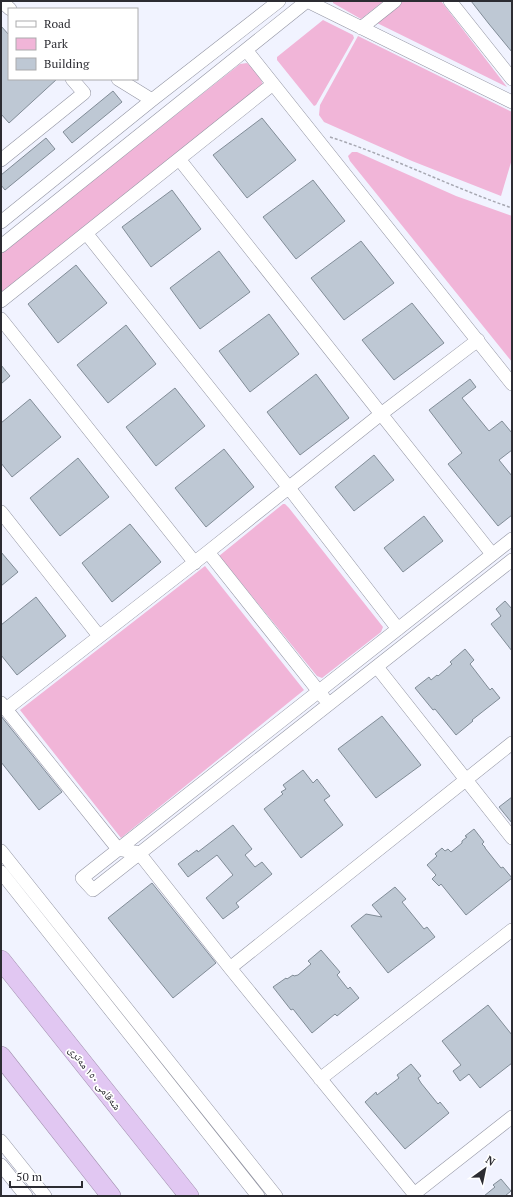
<svg xmlns="http://www.w3.org/2000/svg" width="513" height="1197" font-family="'PT Serif','Noto Naskh Arabic',serif">
<rect width="100%" height="100%" fill="#f1f3ff"/>
<path fill="#f1b5d8" d="M333,1H384L361,19L333,3Z
M400,1H441L507,87L377,23Z
M323,20L353,35L354,38L316,105L314,106L277,60V57Z
M358,36L512,112V159L501,196L412,161L324,122L319,115L320,105Z
M247,63C253,68 261,77 263,85L1,293V253L240,64Z
M352,152H357L456,196L512,216V362L350,161L348,156Z
M283,504H285L289,508L383,627L381,632L322,678L317,676L219,556Z
M205,566L304,690L121,838L20,710Z"/>
<path fill="#bec8d4" stroke="#818c97" d="M471,1H512V52L489,24Z
M1,26L9,35V79H57L9,123L1,114Z
M113,91L122,102L72,143L63,132Z
M262,118L296,160L247,198L213,155Z
M46,138L55,149L5,190L1,185V175Z
M313,180L345,221L296,259L263,217Z
M172,190L201,229L151,267L122,227Z
M361,241L394,283L344,320L311,278Z
M219,251L250,292L200,329L170,288Z
M76,265L107,303L58,343L28,304Z
M412,303L444,343L394,380L362,340Z
M269,314L299,354L250,392L219,351Z
M126,325L156,364L108,403L77,365Z
M1,365L10,376L1,384Z
M316,374L349,418L300,455L267,412Z
M470,379L476,387L462,398L489,431L502,421L512,433V450L499,460L512,476V515L498,526L448,464L462,453L429,410Z
M175,388L205,426L156,466L126,427Z
M30,399L61,437L12,477L1,463V423Z
M224,449L254,487L206,527L175,488Z
M374,455L394,480L354,511L335,487Z
M78,458L109,497L60,536L30,498Z
M424,516L443,541L403,572L384,548Z
M130,524L161,562L112,602L82,563Z
M1,552L18,572L1,586Z
M36,597L66,636L17,675L1,655V625Z
M505,601L512,609V651L491,624L501,616L496,609Z
M465,649L474,660L470,664L490,690L492,688L500,698L472,720L473,721L456,735L435,709L433,710L415,688L429,677L431,680L437,675L438,676L452,664L450,662Z
M1,716L62,792L39,810L1,762Z
M382,716L421,765L376,798L338,749Z
M303,770L313,783L317,779L330,796L324,800L343,825L301,858L264,809L283,794L281,792L286,789L283,785Z
M512,797V823L499,807Z
M233,825L252,849L245,855L255,867L262,862L272,874L236,903L239,907L223,919L206,898L233,875L217,855L188,877L178,864L197,850L198,852Z
M474,829L484,842L482,844L485,847V848L501,868L503,867L512,878L466,915L441,884L439,886L432,879L436,875L427,865L437,856L435,854L442,848L445,851L448,849L451,852L462,843V841L467,837L465,836Z
M152,883L216,963L173,998L108,918Z
M395,887L406,899L402,902L424,929L427,927L435,937L388,973L351,926L366,914L382,917L372,905Z
M321,950L340,972L337,975L348,989L350,987L359,998L337,1016L335,1014L312,1033L293,1009L291,1010L273,987L286,978L287,979L293,975L294,976L298,975L311,964L308,961Z
M488,1005L512,1035V1063L480,1088L469,1074L460,1081L453,1071L461,1065L442,1041Z
M411,1064L421,1076L418,1078L421,1083L438,1104L440,1102L449,1113L405,1149L365,1102L376,1092L377,1095L399,1078L397,1075Z
M501,1179L511,1191L505,1196H484L495,1187L493,1185Z"/>
<g fill="none" stroke-linecap="round" stroke-linejoin="round">
<defs>
<path id="minor" d="M1,1L10,9
M307,1L512,102
M450,1L512,79
M361,28L395,1
M246,50L512,384
M118,79L152,100
M179,159L492,554
M1,160L84,93L72,79
M1,222L152,100L279,1
M86,233L289,488L398,629
M1,246L307,1
M1,301L273,84
M1,319L195,563
M1,512L99,636
M512,539L82,878L93,890L512,560
M208,552L324,698
M377,667L512,838
M1,703L118,849L139,853L230,968L416,1196
M6,709L208,552L381,414L478,340
M1,851L276,1196
M1,872L258,1196
M230,968L512,743
M320,1079L512,930
M1,1141L45,1196
M1,1165L26,1196
M414,1194L512,1117"/>
<path id="highway" d="M1,960L189,1196
M1,1056L111,1196"/>
</defs>
<use href="#minor" stroke="#9395a3" stroke-width="14"/>
<use href="#highway" stroke="#a291af" stroke-width="20"/>
<path stroke="#a7a8b2" stroke-width="1.5" stroke-dasharray="3 2" stroke-linecap="butt" d="M330,137C392,157 451,187 512,208"/>
<use href="#minor" stroke="#fff" stroke-width="13"/>
<use href="#highway" stroke="#e1c7f2" stroke-width="19"/>
</g>
<g text-anchor="middle" dominant-baseline="central" stroke-width="3.5" stroke-linejoin="round" paint-order="stroke">
<g font-size="11" fill="#2c2c32" stroke="#fff">
<text transform="translate(95 1078) rotate(52)">شەقامی ١٥٠ مەتری</text>
</g>
</g>
<rect width="513" height="1197" fill="none" stroke="#2c2c32" stroke-width="4"/>
<rect x="8" y="8" width="130" height="72" fill="#ffffff" stroke="#ababad"/>
<rect x="16" y="21" width="20" height="6" fill="#ffffff" stroke="#ababad"/>
<text x="44" y="28" font-size="12" fill="#2c2c32">Road</text>
<rect x="16" y="38" width="20" height="12" fill="#f1b5d8" stroke="#ababad"/>
<text x="44" y="48" font-size="12" fill="#2c2c32">Park</text>
<rect x="16" y="58" width="20" height="12" fill="#bec8d4" stroke="#ababad"/>
<text x="44" y="68" font-size="12" fill="#2c2c32">Building</text>
<g transform="translate(485 1169) rotate(33)" stroke="#ffffff" stroke-width="3" paint-order="stroke">
<path d="M0-3L7 15L0 10L-7 15Z" fill="#2c2c32"/>
<text y="-6" font-size="11" font-weight="bold" text-anchor="middle" fill="#2c2c32">N</text>
</g>
<path d="M10 1181v6h72v-6" fill="none" stroke="#2c2c32" stroke-width="2"/>
<text x="16" y="1181" font-size="12" fill="#2c2c32" stroke="#ffffff" stroke-width="3" paint-order="stroke">50 m</text>
</svg>
